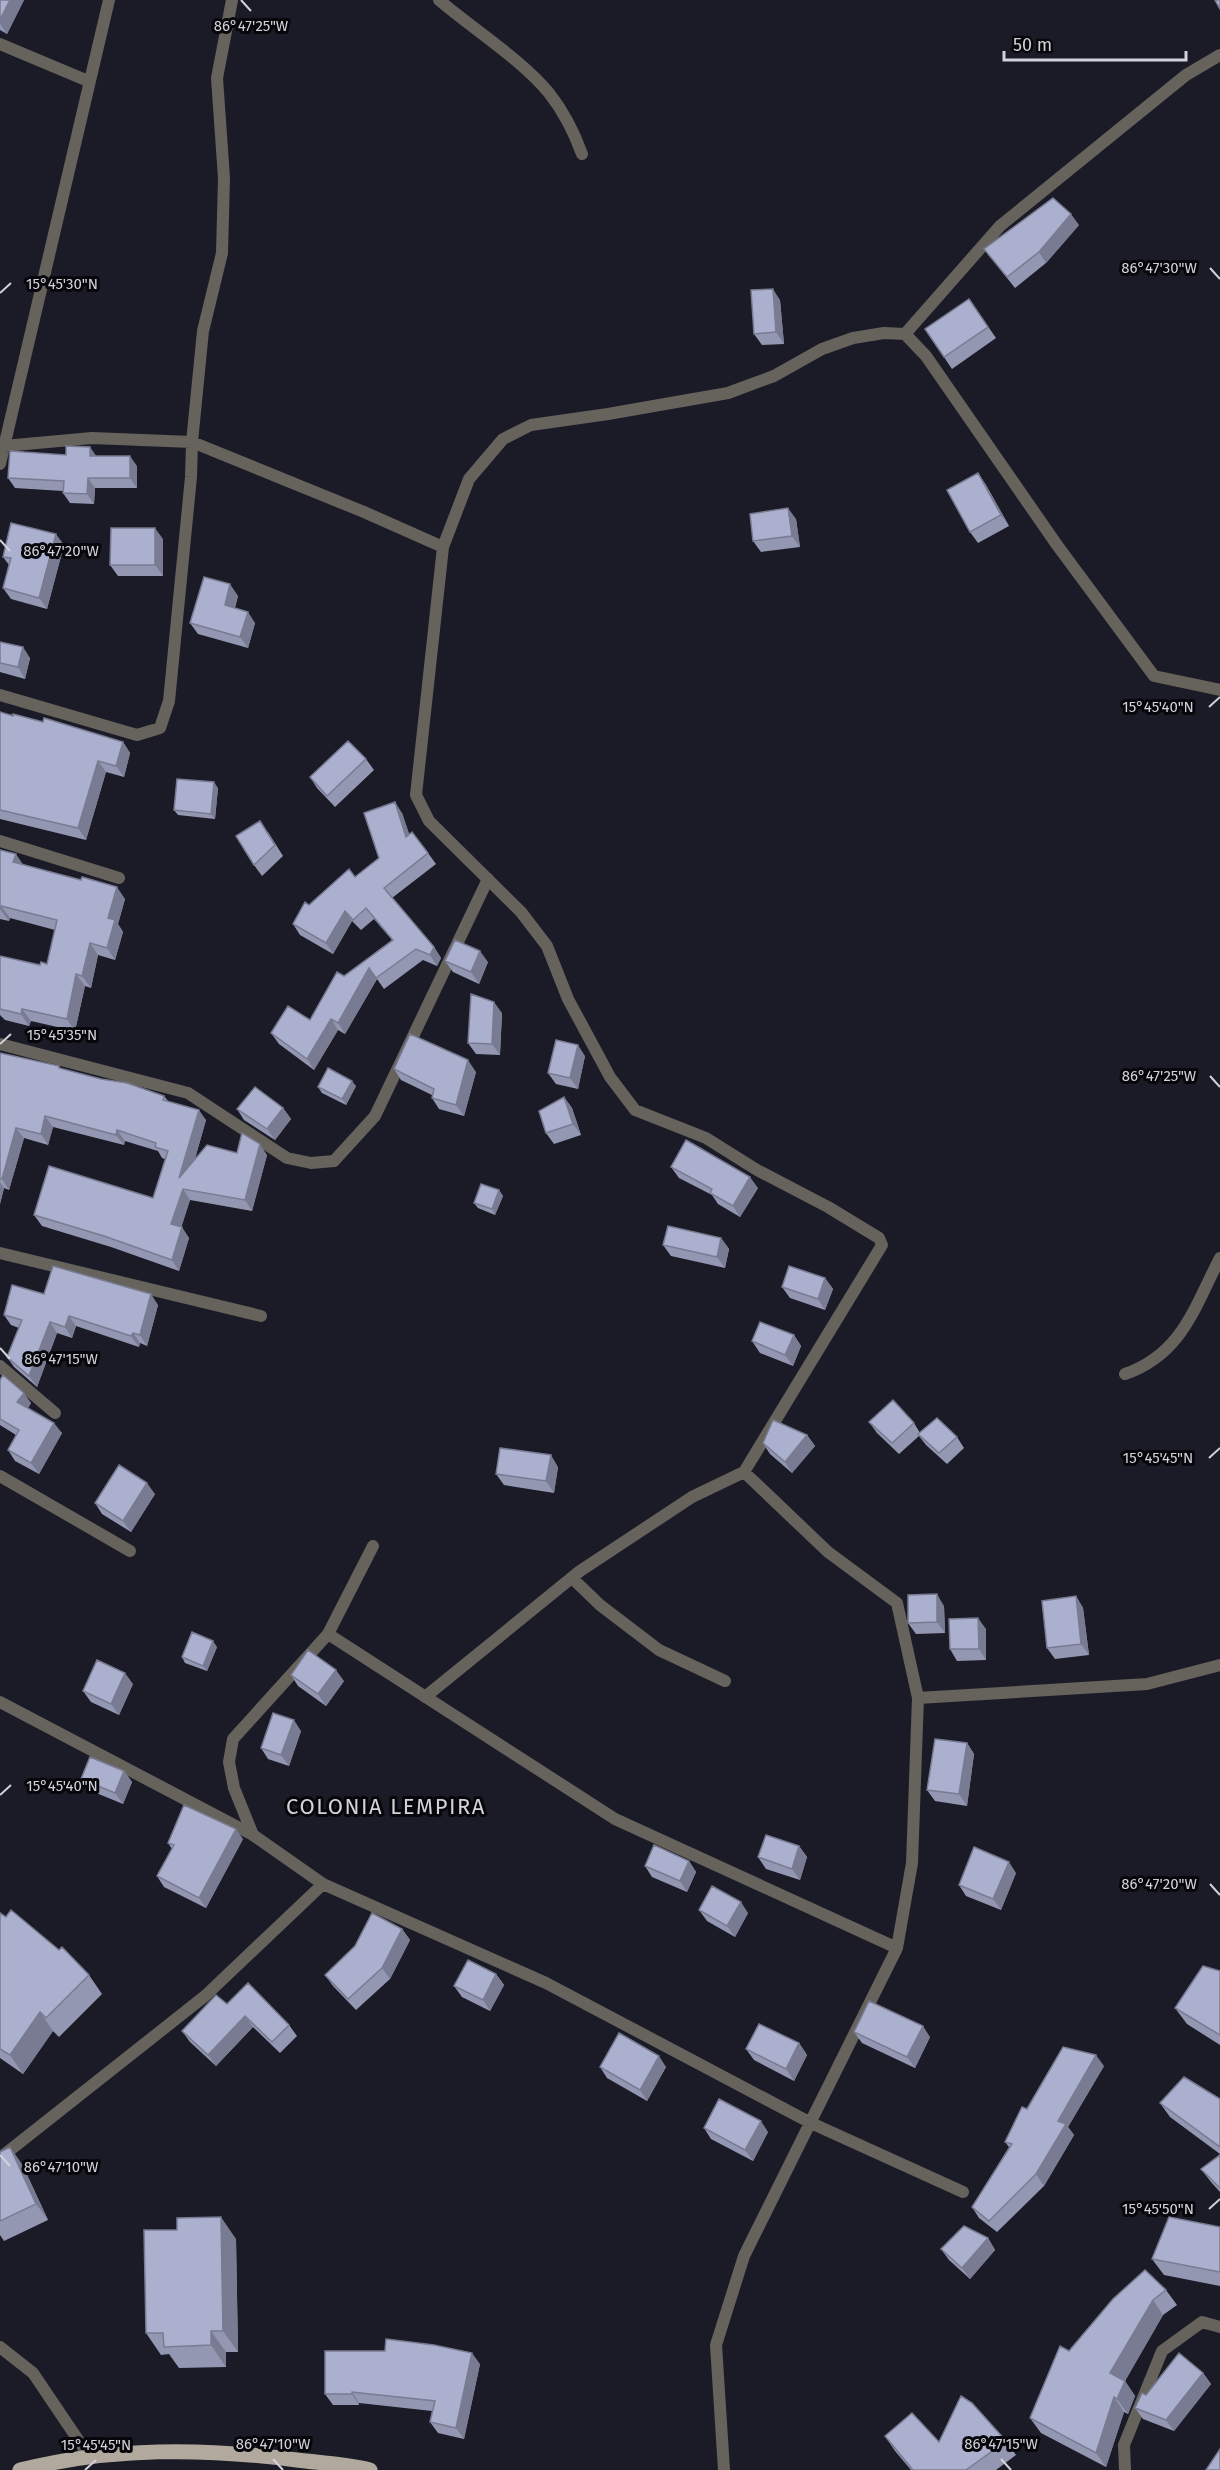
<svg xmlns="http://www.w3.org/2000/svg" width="1220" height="2470" font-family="'Fira Sans',sans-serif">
<rect width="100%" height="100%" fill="#1a1b27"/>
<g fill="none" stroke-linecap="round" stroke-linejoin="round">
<path stroke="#66625c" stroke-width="12" d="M334,1161L375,1116L488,879
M0,2347L33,2373L89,2456"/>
<path stroke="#66625c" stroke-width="12" d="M439,0C473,29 522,60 549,93C564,112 574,132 582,154
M0,44L88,81
M905,334L1000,226L1186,75L1220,55
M4,446L92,438L192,442L364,512L443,547
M0,464L109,0
M0,695L137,735L160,728L169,701L191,477L192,442L203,331L222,253L224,178L217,78L232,0
M0,841L119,878
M0,1044L188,1093L287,1158L311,1163L334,1161
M0,1253L261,1316
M0,1366L55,1413
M1125,1374C1182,1354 1194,1308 1220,1258
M0,1476L130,1551
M572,1578L600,1605L659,1650L725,1681
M328,1634L615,1819L897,1948
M425,1697L580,1571L692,1497L744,1472L882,1245L879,1238L828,1207L757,1170L706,1138L635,1110L610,1077L568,999L547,946L521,912L429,821L416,795L443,547L469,479L503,439L531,425L608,414L728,393L774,376L822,349L853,338L884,333L905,334L926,356L1057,545L1154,676L1220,690
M918,1698L1147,1684L1220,1665
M0,1702L253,1835L323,1884L546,1983L811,2123L963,2192
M253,1835L234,1788L229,1762L233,1739L328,1634L373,1546
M0,2158L205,1996L323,1884
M724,2470L716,2345L744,2256L897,1948L912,1863L918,1698L897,1603L828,1552L744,1472
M1125,2470L1124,2445L1162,2351L1202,2322L1220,2327"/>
<path stroke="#b1a99d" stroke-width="15" d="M20,2470C112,2447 204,2448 297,2460C321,2463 346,2464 370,2470"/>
</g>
<path fill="#9497b2" d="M0,0H24L7,34L0,30Z
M1079,225L1046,263L1015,288L984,249Z
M969,299L996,338L952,369L925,329Z
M780,300L784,344L762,345L754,334Z
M66,455L96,456L137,466V488H95L94,504L70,503L63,493V491L15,488L8,478Z
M978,473L986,485L1009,526L978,543L970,532Z
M796,519L800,547L761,552L753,541Z
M163,539V576H118L110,565Z
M64,545L47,609L11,599L3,588L9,565L3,557Z
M238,596L235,608L255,623L248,648L198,634L190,623Z
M0,642L30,658L25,679L0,672Z
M0,712L123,742L130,753L124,777L106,772L86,840L0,819Z
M366,759L374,770L335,807L317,788L310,777Z
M218,788L215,819L178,815L174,810Z
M402,813L409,834L428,853L436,864L392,898L434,947L441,958L437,966L423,960L384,989L377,979L345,1034L338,1030L314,1070L279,1044L271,1033L310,1020L344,976L392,940L374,919L361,930L352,921L333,954L300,935L293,924L309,905L355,877L379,858Z
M268,832L283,856L262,876L254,865Z
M0,850L23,864L125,899L118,924L123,932L115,960L98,955L91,988L85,986L75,1031L31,1021L29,1026L5,1020L0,1015V956L40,965L47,964L55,930L10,918L9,921L0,919Z
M445,961L488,962L479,984L453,972Z
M502,1013L500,1055L476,1054L468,1043Z
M0,1053L59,1066L61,1069L164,1096L168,1101L206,1120L195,1159L237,1153L267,1155L252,1211L190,1200L181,1227L189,1238L179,1271L111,1247L42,1226L34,1215L153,1198L165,1159L162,1158L158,1151L125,1141L124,1145L53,1127L48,1145L24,1138L9,1190L4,1188L0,1204Z
M585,1056L578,1089L556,1084L548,1073Z
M394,1069L476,1072L464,1116L439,1109L432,1098V1095L401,1080Z
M356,1086L346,1105L322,1093L318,1087Z
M564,1097L572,1108L581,1135L554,1144L546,1133Z
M283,1108L291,1119L275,1140L244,1120L237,1109Z
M671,1167L758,1188L740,1217L718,1204L712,1195L679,1178Z
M499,1190L503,1196L495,1215L478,1208L474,1203Z
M721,1238L729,1249L725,1268L671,1256L663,1245Z
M825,1278L833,1289L825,1310L790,1298L782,1287Z
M44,1294L158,1305L147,1346L140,1343L139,1347L76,1326L72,1338L57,1333L37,1387L14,1367L7,1357L19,1328L11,1325L4,1315Z
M794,1335L801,1346L793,1366L760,1353L752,1341Z
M0,1380L31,1403L28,1408L62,1433L39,1474L15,1461L8,1450L16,1435L0,1425Z
M869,1422L914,1423L920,1433L957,1437L964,1448L947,1464L926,1445L919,1436L899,1454L877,1433Z
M807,1435L815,1446L792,1473L770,1454L763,1443Z
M558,1467L554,1493L504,1485L496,1474Z
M155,1494L131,1532L102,1514L95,1503Z
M1076,1596L1083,1608L1089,1655L1055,1659L1047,1648Z
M944,1606L945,1633L916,1634L908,1623Z
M986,1629V1660L957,1661L950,1649Z
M217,1647L207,1671L185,1663L182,1657Z
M291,1675L344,1681L326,1706L298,1686Z
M133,1684L119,1715L91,1702L83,1691Z
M301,1731L289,1766L268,1759L261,1748Z
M967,1743L974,1754L967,1806L935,1801L927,1790Z
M124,1771L132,1782L123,1804L89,1790L81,1779Z
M243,1839L206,1908L164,1887L157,1876L172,1849L168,1843Z
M799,1846L807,1857L800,1880L766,1869L758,1857Z
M689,1861L696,1872L687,1892L652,1877L645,1866Z
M1016,1873L1001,1910L966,1896L959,1885Z
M699,1910L748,1913L735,1937L707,1921Z
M0,1913L89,1975L102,1994L59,2037L53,2031L23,2074L0,2058Z
M402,1929L410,1940L390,1979L356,2010L333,1986L325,1975Z
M1220,1971V2045L1187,2024L1175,2008Z
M496,1974L504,1985L490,2011L462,1997L454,1986Z
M227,2004L289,2025L297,2036L280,2053L253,2027L216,2066L190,2042L182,2031Z
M854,2032L930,2037L915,2068L862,2043Z
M799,2043L807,2055L794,2081L754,2060L746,2049Z
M1104,2066L1068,2127L1074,2135L1044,2186L997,2232L979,2218L972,2207L1009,2147L1005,2142L1027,2109Z
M600,2067H666L647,2101L607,2078Z
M1220,2099V2154L1170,2117L1160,2103Z
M704,2128L768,2132L753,2161L711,2139Z
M0,2152L22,2164L48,2220L4,2241L0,2235Z
M1220,2155V2192L1211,2182L1201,2169Z
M1220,2227V2286L1164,2275L1152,2259Z
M988,2238L995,2250L970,2279L949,2260L941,2249Z
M236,2239L238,2352H226V2367L179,2368L169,2354L161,2355L146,2333Z
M1166,2290L1177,2305L1163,2315L1125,2381L1135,2396L1128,2414L1124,2412L1106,2467L1041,2433L1030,2418L1069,2351Z
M480,2364L464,2439L438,2433L430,2422L432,2411L359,2403V2405H333L325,2394Z
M1203,2373L1211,2384L1174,2431L1143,2419L1135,2408L1146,2395Z
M885,2436L939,2442L1006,2441L1016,2455L996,2470H911L895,2451Z"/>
<path fill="#787b91" d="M10,0H24L7,34L0,24V20Z
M1071,214L1079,225L1046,263L1039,252Z
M773,289L780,300L784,344L776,332Z
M90,447L97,457L90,456Z
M130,456L137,466V488L130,478Z
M978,473L986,485L1009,526L1001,515Z
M88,478L95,488L94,504L87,494Z
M788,508L796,519L800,547L792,536Z
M155,528L163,539V576L155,565Z
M56,534L64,545L47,609L39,598Z
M230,584L238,596L232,616L225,605Z
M248,612L255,623L248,648L240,637Z
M23,647L30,658L25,679L18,667Z
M123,742L130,753L124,777L116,766Z
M98,761L106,772L86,840L78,828Z
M214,782L218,788L215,819L211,814Z
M395,802L402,813L414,848L406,837Z
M16,854L24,866L13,862Z
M117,887L125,899L118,924L123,932L115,960L107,948L108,918Z
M1,906L10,918L9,921L0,909Z
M345,911L352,921L333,954L326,943Z
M90,943L98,955L91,988L82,976Z
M434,947L441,958L437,966L430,955Z
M480,951L488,962L479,984L471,972Z
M369,968L377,979L345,1034L338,1023Z
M76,974L85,986L75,1031L67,1019Z
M494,1002L502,1013L500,1055L492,1044Z
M22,1009L31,1021L29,1026L21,1014Z
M331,1019L338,1030L314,1070L307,1059Z
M578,1045L585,1056L578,1089L570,1078Z
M468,1060L476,1072L464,1116L456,1105Z
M352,1081L356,1086L346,1105L342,1099Z
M564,1097L572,1108L581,1135L573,1124Z
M283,1108L291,1119L275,1140L267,1129Z
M199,1110L206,1120L186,1189L179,1178Z
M45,1116L53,1127L48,1145L41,1134Z
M16,1128L24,1138L9,1190L2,1179Z
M117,1130L125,1141L124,1145L116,1135Z
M260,1144L267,1155L252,1211L245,1200Z
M750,1177L758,1188L740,1217L733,1206Z
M0,1182L4,1188L0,1204Z
M183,1189L190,1200L179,1235L171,1224Z
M499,1190L503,1196L495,1215L492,1209Z
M182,1227L189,1238L179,1271L172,1260Z
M721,1238L729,1249L725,1268L717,1257Z
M825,1278L833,1289L825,1310L818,1299Z
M151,1294L158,1305L147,1346L140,1335Z
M69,1316L76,1326L72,1338L65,1327Z
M50,1322L57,1333L37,1387L29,1376Z
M133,1333L140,1343L139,1347L131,1336Z
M794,1335L801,1346L793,1366L785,1355Z
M24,1393L31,1403L25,1413L17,1402Z
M54,1423L62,1433L39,1474L31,1463Z
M807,1435L815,1446L792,1473L785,1462Z
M551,1455L558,1467L554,1493L546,1481Z
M147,1483L155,1494L131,1532L123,1521Z
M937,1594L944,1606L945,1633L937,1622Z
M1076,1596L1083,1608L1089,1655L1081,1644Z
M978,1618L986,1629V1660L979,1649Z
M213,1641L217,1647L207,1671L203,1666Z
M336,1670L344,1681L326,1706L318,1694Z
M125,1673L133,1684L119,1715L111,1704Z
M294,1720L301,1731L289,1766L281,1755Z
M967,1743L974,1754L967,1806L959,1794Z
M124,1771L132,1782L123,1804L115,1793Z
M236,1829L243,1839L206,1908L199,1898Z
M799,1846L807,1857L800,1880L792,1869Z
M689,1861L696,1872L687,1892L680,1881Z
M1009,1862L1016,1873L1001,1910L993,1899Z
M741,1902L748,1913L735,1937L727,1926Z
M402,1929L410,1940L390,1979L382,1968Z
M496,1974L504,1985L490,2011L483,2000Z
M40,2012L53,2031L23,2074L10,2055Z
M245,2016L253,2027L216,2066L208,2055Z
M923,2026L930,2037L915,2068L907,2057Z
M799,2043L807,2055L794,2081L786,2069Z
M1096,2055L1104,2066L1068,2127L1074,2135L1044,2186L1036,2174L1058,2121Z
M659,2056L666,2067L647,2101L640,2090Z
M761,2121L768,2132L753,2161L745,2150Z
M10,2147L22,2164L48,2220L36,2204Z
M221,2217L236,2239L238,2352L223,2331Z
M988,2238L995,2250L970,2279L962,2268Z
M1153,2300L1163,2315L1125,2381L1135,2396L1128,2414L1117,2399L1110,2373Z
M211,2331L226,2352V2367L211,2345Z
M472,2353L480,2364L464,2439L456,2428Z
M1203,2373L1211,2384L1174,2431L1166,2420Z
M352,2392L359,2403V2405L352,2394Z
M1114,2397L1124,2412L1106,2467L1096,2453Z"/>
<path fill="#acb0cf" stroke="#787b91" stroke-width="1.5" d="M0,0H10L0,20Z
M1215,0H1220V9Z
M1053,198L1071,214L1039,252L1007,277L984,249Z
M773,289L776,332L754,334L751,290Z
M969,299L988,327L944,357L925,329Z
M66,446L90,447V456H130V478H88L87,494L63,493L64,481L8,478L10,451L66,455Z
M978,473L1001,515L970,532L947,490Z
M788,508L792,536L753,541L750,514Z
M11,523L56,534L39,598L3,588L11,558L3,557Z
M111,528H155V565H110Z
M204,577L230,584L225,605L248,612L240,637L190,623Z
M0,642L23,647L18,667L0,663Z
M0,712L13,716V714L43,722L44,718L123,742L116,766L98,761L78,828L0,810Z
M348,741L366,759L327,796L310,777Z
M177,779L214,782L211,814L174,810Z
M395,802L406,837L412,832L428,853L384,888L434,947L430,955L416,949L376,978L369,968L338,1023L331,1019L307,1059L271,1033L288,1006L310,1020L337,972L344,976L393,940L366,908L353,920L345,911L326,943L293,924L305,902L309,905L349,869L355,877L379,858L364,813Z
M260,821L275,845L254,865L236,836Z
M0,850L16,854L13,862L81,880L82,877L117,887L108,918L115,920L107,948L90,943L82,976L76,974L67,1019L22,1009L21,1014L0,1009V956L40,965L41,962L47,964L57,920L1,906L0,909Z
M455,940L480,951L471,972L445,961Z
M471,994L494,1002L492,1044L468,1043Z
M410,1034L468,1060L456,1105L432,1098L434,1089L394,1069Z
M556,1040L578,1045L570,1078L548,1073Z
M0,1053L59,1066V1068L101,1079L127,1083L164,1096L163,1100L199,1110L179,1178L207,1145L237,1153L242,1133L260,1144L245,1200L183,1189L171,1224L182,1227L172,1260L104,1236L34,1215L49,1166L153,1198L168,1151L155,1147L156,1143L117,1130L116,1135L45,1116L41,1134L16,1128L2,1179H0Z
M328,1068L352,1081L342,1099L318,1087Z
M255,1087L283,1108L267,1129L237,1109Z
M564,1097L573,1124L546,1133L539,1111Z
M686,1140L750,1177L733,1206L710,1193L712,1189L671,1167Z
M481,1184L499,1190L492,1209L474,1203Z
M668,1226L721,1238L717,1257L663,1245Z
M53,1266L151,1294L140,1335L133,1333L131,1336L69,1316L65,1327L50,1322L29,1376L7,1357L22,1320L4,1315L12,1285L44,1294Z
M789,1266L825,1278L818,1299L782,1287Z
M760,1322L794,1335L785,1355L752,1341Z
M3,1375L24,1393L17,1402L54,1423L31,1463L8,1450L19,1430L0,1419V1380Z
M893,1400L914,1423L892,1443L869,1422Z
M937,1418L957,1437L939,1453L918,1434Z
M773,1420L807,1435L785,1462L763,1443Z
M500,1448L551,1455L546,1481L496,1474Z
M119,1465L147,1483L123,1521L95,1503Z
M937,1594V1622L908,1623V1595Z
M1076,1596L1081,1644L1047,1648L1042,1601Z
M978,1618L979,1649H950L949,1619Z
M192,1632L213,1641L203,1666L182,1657Z
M308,1650L336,1670L318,1694L291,1675Z
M97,1660L125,1673L111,1704L83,1691Z
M273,1713L294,1720L281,1755L261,1748Z
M935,1739L967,1743L959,1794L927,1790Z
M90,1757L124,1771L115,1793L81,1779Z
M184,1805L236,1829L199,1898L157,1876L174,1845L168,1843Z
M766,1835L799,1846L792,1869L758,1857Z
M654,1845L689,1861L680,1881L645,1866Z
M974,1847L1009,1862L993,1899L959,1885Z
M712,1886L741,1902L727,1926L699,1910Z
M11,1910L59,1950L62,1947L89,1975L46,2018L40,2012L10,2055L0,2049V1913L6,1917Z
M372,1913L402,1929L382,1968L348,1999L325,1975L355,1946Z
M468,1960L496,1974L483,2000L454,1986Z
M1203,1966L1220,1971V2035L1175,2008Z
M248,1983L289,2025L272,2042L245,2016L208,2055L182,2031L216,1995L227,2004Z
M869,2001L923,2026L907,2057L854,2032Z
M759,2024L799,2043L786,2069L746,2049Z
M619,2033L659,2056L640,2090L600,2067Z
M1063,2047L1096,2055L1058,2121L1066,2124L1036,2174L989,2221L972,2207L1012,2144L1005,2142L1022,2107L1027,2109Z
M1184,2077L1220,2099V2147L1160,2103Z
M719,2099L761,2121L745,2150L704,2128Z
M10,2147L36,2204L0,2221V2152Z
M1220,2155V2188L1201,2169Z
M221,2217L223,2331H211V2345L164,2347L163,2333H146L144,2230H177V2218Z
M1169,2217L1220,2227V2272L1152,2259Z
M964,2226L988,2238L962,2268L941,2249Z
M1145,2270L1166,2290L1153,2300L1110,2373L1125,2381L1117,2399L1114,2397L1096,2453L1030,2418L1060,2346L1069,2351L1113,2299Z
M386,2339L434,2345L472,2353L456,2428L430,2422L435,2401L352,2392V2394H325V2351H385Z
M1179,2353L1203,2373L1166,2420L1135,2408L1142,2393L1146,2395Z
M961,2396L972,2403L1006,2441L966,2470H913L885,2436L912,2413L939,2442Z
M1220,2449V2470H1206Z"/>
<path fill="none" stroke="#d1d2da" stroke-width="2" d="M241,0L251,11M1210,268L1220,279M0,293L11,283M0,540L10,551M1209,707L1220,697M0,1044L11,1034M1210,1076L1220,1087M0,1348L10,1359M1209,1458L1220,1448M0,1795L11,1785M1210,1884L1220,1895M0,2155L10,2166M1209,2209L1220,2199M273,2459L283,2470M1001,2459L1011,2470M85,2470L96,2460"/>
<g text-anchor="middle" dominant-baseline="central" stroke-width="6" stroke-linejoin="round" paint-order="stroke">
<g font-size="22" letter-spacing="1.5" fill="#d1d2da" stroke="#06060b">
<text x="386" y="1806">COLONIA LEMPIRA</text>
</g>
</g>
<g font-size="15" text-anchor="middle" fill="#d1d2da" stroke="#06060b" stroke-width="6" stroke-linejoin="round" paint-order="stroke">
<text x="251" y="31">86°47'25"W</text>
<text x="1159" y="273">86°47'30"W</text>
<text x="62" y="289">15°45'30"N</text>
<text x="61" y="556">86°47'20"W</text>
<text x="1158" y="712">15°45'40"N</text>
<text x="62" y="1040">15°45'35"N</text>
<text x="1159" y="1081">86°47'25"W</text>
<text x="61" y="1364">86°47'15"W</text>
<text x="1158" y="1463">15°45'45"N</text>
<text x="62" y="1791">15°45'40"N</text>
<text x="1159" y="1889">86°47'20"W</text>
<text x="61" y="2172">86°47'10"W</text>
<text x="1158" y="2214">15°45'50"N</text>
<text x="273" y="2449">86°47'10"W</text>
<text x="1001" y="2449">86°47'15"W</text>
<text x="96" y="2450">15°45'45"N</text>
</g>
<path d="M1004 51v9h182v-9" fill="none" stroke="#d1d2da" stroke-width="3"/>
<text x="1013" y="51" font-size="18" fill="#d1d2da" stroke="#06060b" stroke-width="4.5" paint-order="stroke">50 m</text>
</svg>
